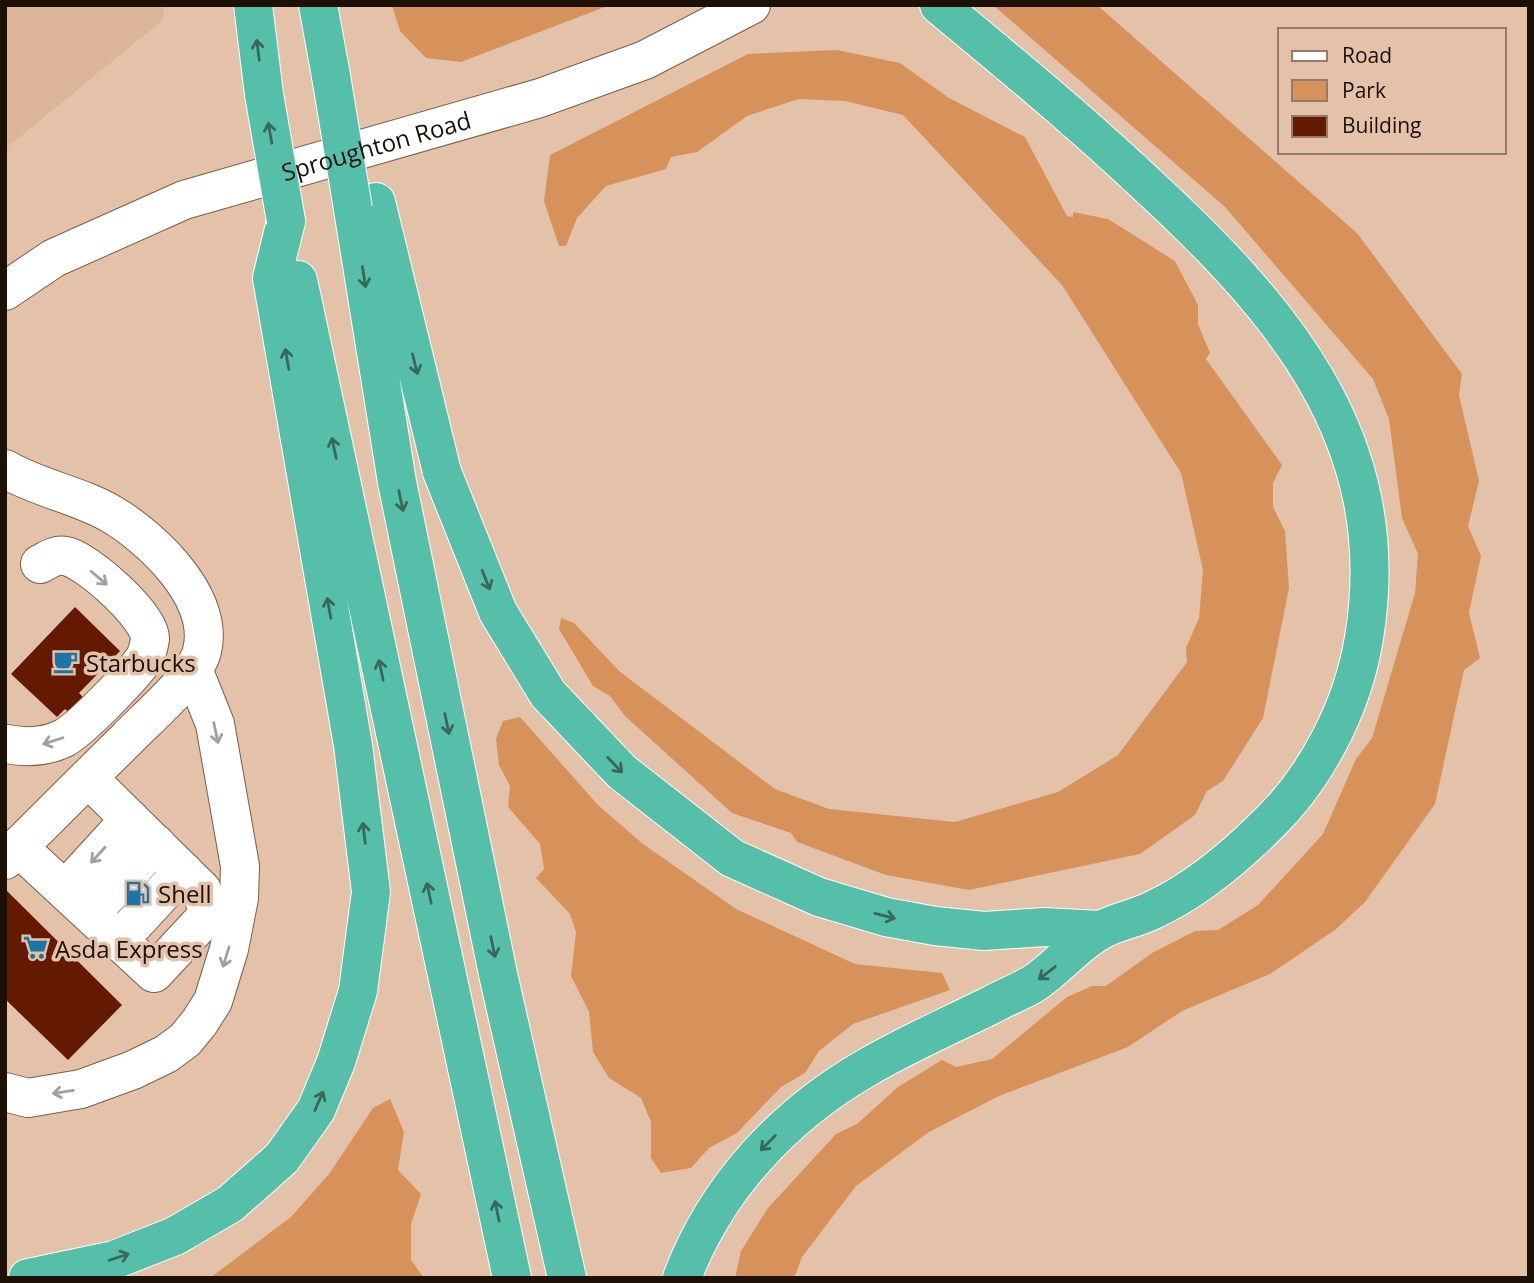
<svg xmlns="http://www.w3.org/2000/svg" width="1534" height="1283" font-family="'Open Sans',sans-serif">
<rect width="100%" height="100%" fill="#e4c2a9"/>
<path fill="#dcb497" d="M5,5H163L164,19L5,149Z"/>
<path fill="#d7925b" d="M392,5H610L461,62L426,58L400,31Z
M993,5H1097L1357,233L1462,374L1459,395L1479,481L1468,526L1481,556L1469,613L1480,658L1464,670L1435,804L1365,902L1335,930L1270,974L1182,1011L1128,1047L999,1096L929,1132L856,1186L802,1257L794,1278H735L741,1251L768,1208L836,1134L857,1124L898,1087L942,1060L956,1067L992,1059L1067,997L1092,986H1106L1152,953L1195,931L1218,930L1258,905L1323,834L1356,759L1372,738L1415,593L1418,554L1402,518L1389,419L1373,379L1225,207Z
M837,50L900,63L949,98L1025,137L1067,216L1073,217V212L1108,219L1175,261L1198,305V324L1210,353L1206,359L1282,465L1273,483V507L1285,531L1289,588L1263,718L1223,781L1207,791L1195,815L1140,854L969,890L886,875L797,842L791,833L732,813L625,716L610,696L593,686L559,629L561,618L574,623L619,671L775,789L829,809L955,822L1058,792L1118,755L1187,662L1186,648L1199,618L1203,570L1181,473L1062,285L903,115L845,101L799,99L747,116L697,152L671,157L666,169L606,186L577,218L566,246H559L544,201L550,155L748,54Z
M520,717L598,805L643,844L736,909L855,964L942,973L950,990L853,1024L819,1051L805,1073L781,1087L737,1133L709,1148L691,1168L661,1173L651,1158V1122L641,1098L609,1078L593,1052L589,1012L571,976L576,932L570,914L536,878L544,869L540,844L508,807L510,786L499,765L496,739L503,721Z
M390,1099L404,1132L398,1170L421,1194L411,1224V1260L424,1278H210L291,1217L329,1174L373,1108Z"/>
<path fill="#631a00" d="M75,607L120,651L79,693L86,700L72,715L65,709L57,717L11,674Z
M5,889L122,1005L68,1060L5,999Z"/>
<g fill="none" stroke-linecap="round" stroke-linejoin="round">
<defs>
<g id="minor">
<path id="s1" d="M5,291L54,258L184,200L540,98L645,60L751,5"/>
<path d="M5,469C39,489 80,495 113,515C154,540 215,598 202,651C196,677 146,719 127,739C86,779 46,820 5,860"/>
<path d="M7,744C27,748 46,747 64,738C81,729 132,676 144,659C147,654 149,645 150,639C152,618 85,558 65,556C56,554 48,560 40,564"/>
<path d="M18,847L154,973L208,915L202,890L88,778"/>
<path d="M65,890L130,819"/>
<path d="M91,913L156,844"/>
<path d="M119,940L183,871"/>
<path d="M5,1092L28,1098L81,1089L133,1070L166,1054L185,1040L199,1023L213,1001L229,949L239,898L240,866L215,724L193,669"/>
</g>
<path id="highway" d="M253,5L264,94
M318,5L331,76
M376,202L442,472L498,612L548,694L622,772L732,858L819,897L886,917L935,926L984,931L1045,927L1100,930
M353,209L397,482L498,974L567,1278
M298,280L512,1278
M28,1278L114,1260L175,1236L230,1204L282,1158L316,1110L336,1062L358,991L371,892L353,745L272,278L286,221
M682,1278C716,1188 783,1116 866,1068C907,1044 951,1025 993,1004C1006,997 1021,991 1033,984C1058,968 1077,942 1103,929C1119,921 1137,918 1153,910C1196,890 1234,858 1267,825C1317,777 1353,706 1364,638C1397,438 1279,306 1142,180C1077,119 1008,62 939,5"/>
</defs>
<use href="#minor" stroke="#7b5e48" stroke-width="40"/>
<use href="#highway" stroke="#fff" stroke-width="40"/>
<use href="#minor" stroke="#fff" stroke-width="38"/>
<use href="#highway" stroke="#56bfaa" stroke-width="38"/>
<defs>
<path id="highway-bridge" d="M331,76L353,209
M264,94L286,221"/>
</defs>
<use href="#highway-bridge" stroke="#fff" stroke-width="40" stroke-linecap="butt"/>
<use href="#highway-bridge" stroke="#56bfaa" stroke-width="38"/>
</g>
<defs><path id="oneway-shaft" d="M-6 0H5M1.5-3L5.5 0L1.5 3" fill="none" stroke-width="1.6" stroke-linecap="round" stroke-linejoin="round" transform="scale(1.75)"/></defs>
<g stroke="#396858">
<use href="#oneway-shaft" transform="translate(258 50) rotate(-97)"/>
<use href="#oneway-shaft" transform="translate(270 133) rotate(-100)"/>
<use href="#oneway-shaft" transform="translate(364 277) rotate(81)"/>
<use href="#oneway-shaft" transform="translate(287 359) rotate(-100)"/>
<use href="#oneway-shaft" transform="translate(415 364) rotate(76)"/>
<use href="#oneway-shaft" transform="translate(334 448) rotate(-102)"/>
<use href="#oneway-shaft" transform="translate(401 501) rotate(78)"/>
<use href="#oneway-shaft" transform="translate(486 580) rotate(68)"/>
<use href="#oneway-shaft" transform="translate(329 608) rotate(-100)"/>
<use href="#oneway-shaft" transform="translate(381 670) rotate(-102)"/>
<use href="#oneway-shaft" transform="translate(447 724) rotate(78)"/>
<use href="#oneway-shaft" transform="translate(615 765) rotate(46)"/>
<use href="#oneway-shaft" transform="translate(364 833) rotate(-97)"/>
<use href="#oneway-shaft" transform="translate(429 893) rotate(-102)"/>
<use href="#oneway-shaft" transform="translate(885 916) rotate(14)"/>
<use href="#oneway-shaft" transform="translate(493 947) rotate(78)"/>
<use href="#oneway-shaft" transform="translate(1047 973) rotate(142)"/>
<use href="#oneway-shaft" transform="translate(319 1101) rotate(-66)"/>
<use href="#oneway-shaft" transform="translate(768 1143) rotate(135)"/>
<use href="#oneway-shaft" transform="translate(497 1211) rotate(-102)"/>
<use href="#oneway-shaft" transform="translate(119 1257) rotate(-18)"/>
</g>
<g stroke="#a49f9c">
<use href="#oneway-shaft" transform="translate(99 578) rotate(40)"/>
<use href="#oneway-shaft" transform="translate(216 733) rotate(78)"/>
<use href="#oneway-shaft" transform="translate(53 741) rotate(162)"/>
<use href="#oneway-shaft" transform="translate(98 855) rotate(132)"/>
<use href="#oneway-shaft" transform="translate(226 957) rotate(107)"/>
<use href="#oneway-shaft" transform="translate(63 1092) rotate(171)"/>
</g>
<defs>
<symbol id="cafe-bare" viewBox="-9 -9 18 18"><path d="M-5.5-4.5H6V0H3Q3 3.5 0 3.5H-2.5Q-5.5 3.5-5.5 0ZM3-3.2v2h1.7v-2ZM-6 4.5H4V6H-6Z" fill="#1d75a5" stroke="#e4c2a9" stroke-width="2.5" paint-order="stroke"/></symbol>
<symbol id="fuel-bare" viewBox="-9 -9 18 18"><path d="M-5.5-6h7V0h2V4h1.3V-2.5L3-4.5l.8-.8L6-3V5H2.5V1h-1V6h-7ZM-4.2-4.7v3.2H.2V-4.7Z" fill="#1d75a5" stroke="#e4c2a9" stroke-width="2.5" paint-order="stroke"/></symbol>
<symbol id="supermarket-bare" viewBox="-9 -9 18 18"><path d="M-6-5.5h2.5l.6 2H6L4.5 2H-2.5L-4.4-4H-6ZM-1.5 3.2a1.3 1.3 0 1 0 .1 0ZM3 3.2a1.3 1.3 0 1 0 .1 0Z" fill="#1d75a5" stroke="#e4c2a9" stroke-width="2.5" paint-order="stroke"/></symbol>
</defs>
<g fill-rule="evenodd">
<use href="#cafe-bare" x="48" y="644" width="35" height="35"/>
<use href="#fuel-bare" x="120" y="876" width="35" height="35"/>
<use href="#supermarket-bare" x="18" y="930" width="35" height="35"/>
</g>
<g text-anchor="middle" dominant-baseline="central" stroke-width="7" stroke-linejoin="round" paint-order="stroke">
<g font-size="24" fill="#1c1007" stroke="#e4c2a9">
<text stroke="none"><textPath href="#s1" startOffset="401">Sproughton Road</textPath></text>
</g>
<g font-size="24" fill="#1c1007" stroke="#e4c2a9" text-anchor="start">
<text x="86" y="662">Starbucks</text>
<text x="158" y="893">Shell</text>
<text x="55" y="948">Asda Express</text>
</g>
</g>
<rect width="1534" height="1283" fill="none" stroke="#1c1007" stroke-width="14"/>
<rect x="1278" y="28" width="228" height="126" fill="#e4c2a9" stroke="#947b68" stroke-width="2"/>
<rect x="1292" y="51" width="35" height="10" fill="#ffffff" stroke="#947b68" stroke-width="2"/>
<text x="1342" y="63" font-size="21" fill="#1c1007">Road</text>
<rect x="1292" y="80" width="35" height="21" fill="#d7925b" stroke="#947b68" stroke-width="2"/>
<text x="1342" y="98" font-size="21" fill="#1c1007">Park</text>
<rect x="1292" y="116" width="35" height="21" fill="#631a00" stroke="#947b68" stroke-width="2"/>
<text x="1342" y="133" font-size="21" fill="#1c1007">Building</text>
</svg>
